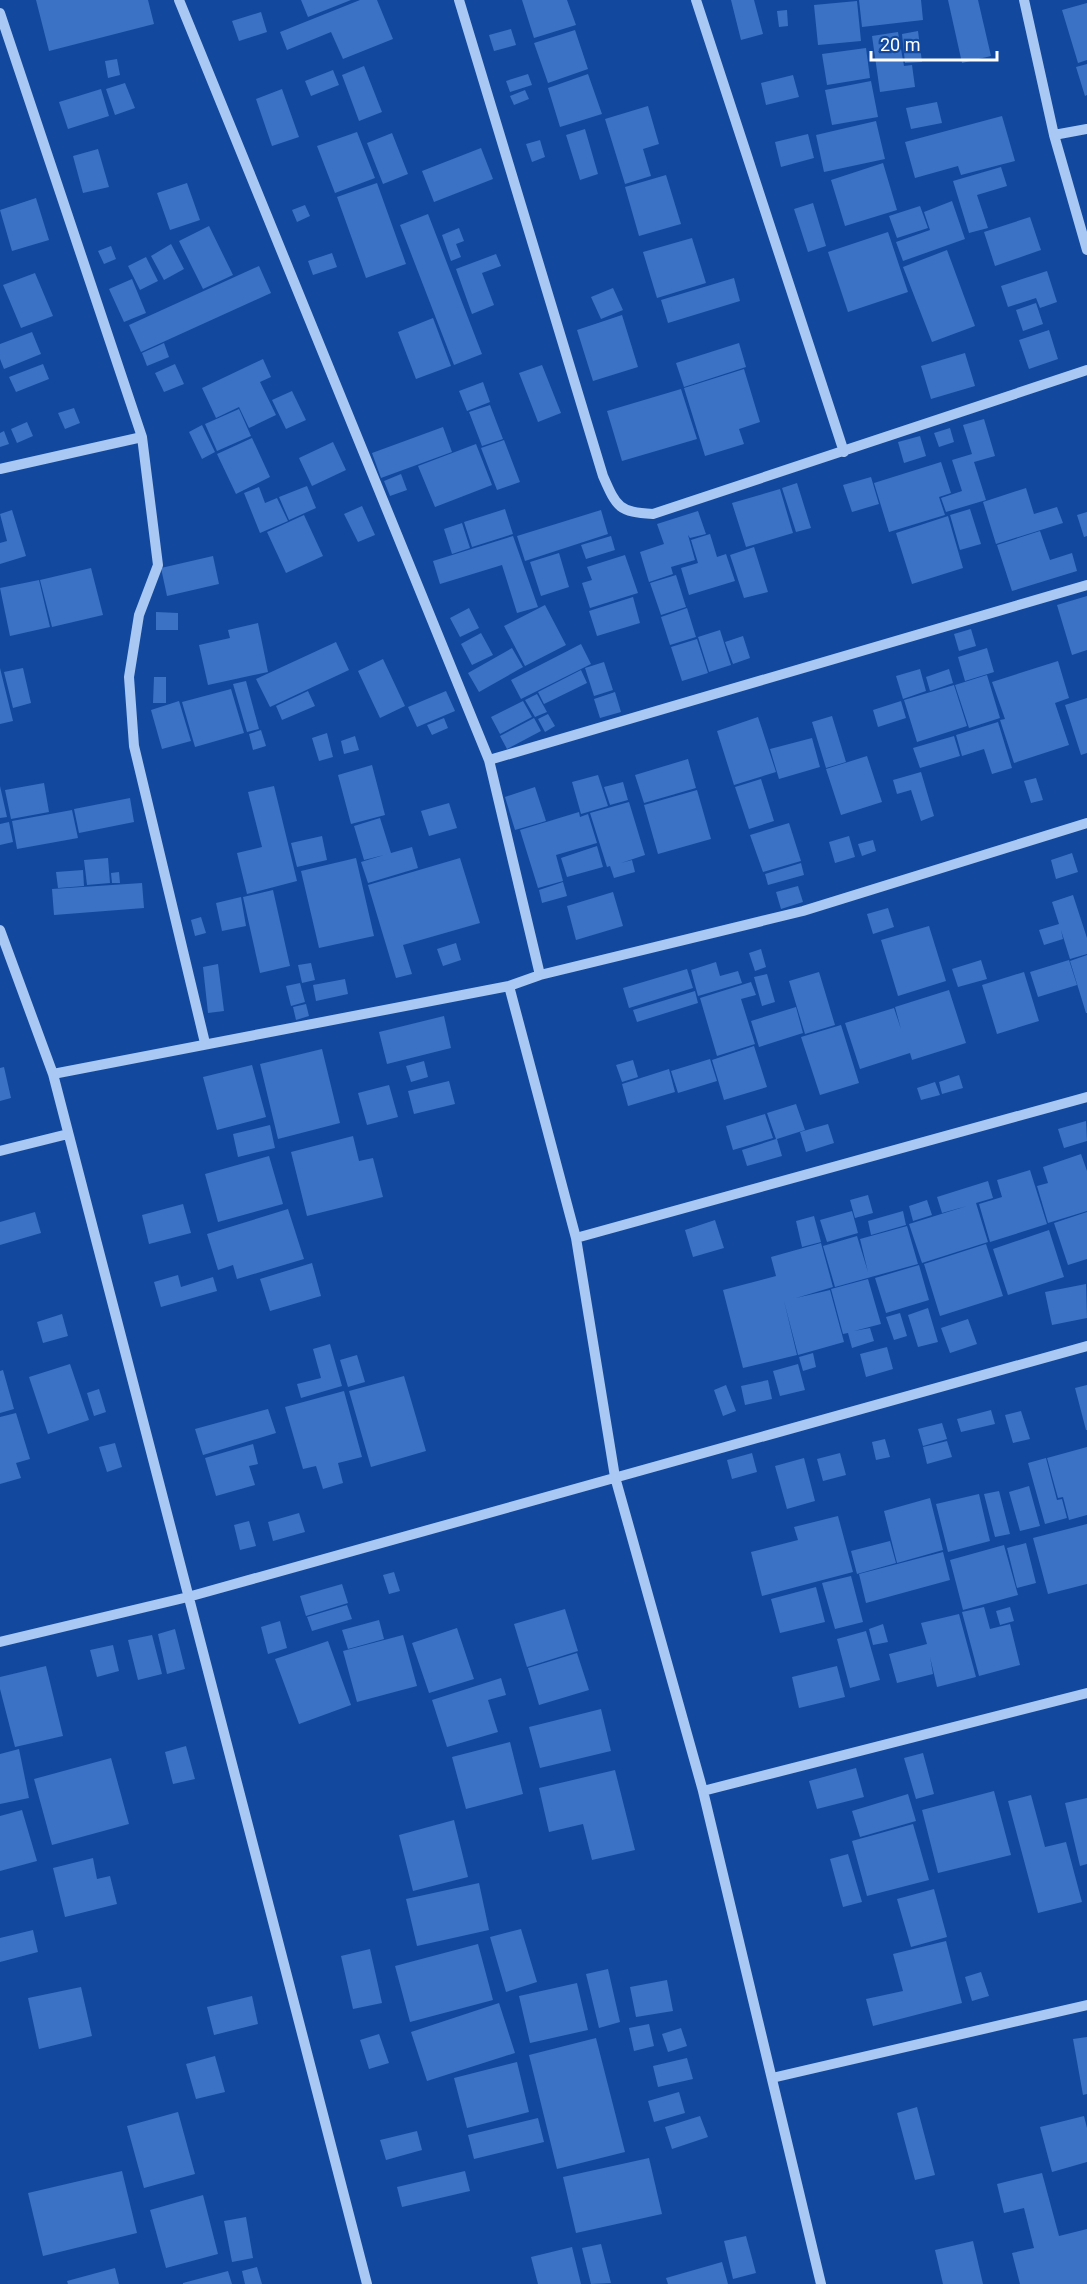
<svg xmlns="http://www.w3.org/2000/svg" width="1087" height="2284" font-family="Roboto,sans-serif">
<rect width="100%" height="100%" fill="#12499e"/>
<path fill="#3b72c5" d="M36,0H148L154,24L49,51Z
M301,0H351L308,17Z
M360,0H377L393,39L343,59L331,32L287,50L280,32Z
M522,0H567L576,25L534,38Z
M731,0H754L763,34L741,40Z
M859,0H921L923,20L862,27Z
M948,0H978L991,56L962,63Z
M857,1L861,41L818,45L814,5Z
M1087,3V60L1078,63L1062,10Z
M787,10L788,26L779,27L777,11Z
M261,12L267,32L239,41L232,21Z
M511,29L516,45L494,51L489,35Z
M575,30L588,69L548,83L534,43Z
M918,31L922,62L905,63L902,34Z
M898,32L904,66L912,65L915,87L880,92L872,36Z
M866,48L870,78L827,85L822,54Z
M117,59L120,75L108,78L105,61Z
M1087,64V95L1085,96L1076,67Z
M364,66L382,112L359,121L342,75Z
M333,70L339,85L311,96L305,81Z
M528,74L532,85L510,92L506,81Z
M588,74L602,114L560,127L548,88Z
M793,75L799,97L766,105L761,83Z
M871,81L878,117L832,125L825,90Z
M125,83L135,108L115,115L106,89Z
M101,89L109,116L68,129L59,102Z
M282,89L299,137L272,146L256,99Z
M525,90L529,99L514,105L510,96Z
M937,102L942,123L911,129L906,108Z
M648,106L659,144L643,149L651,176L625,184L605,119Z
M1002,116L1015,161L961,175L958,166L915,178L905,142Z
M876,121L885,159L824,172L816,135Z
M585,129L598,174L580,180L566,135Z
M357,132L375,178L335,193L317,146Z
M392,133L408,174L383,184L367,143Z
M808,134L814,158L781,167L775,142Z
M540,140L545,157L532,162L526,144Z
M481,148L493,179L434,202L422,171Z
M98,149L109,187L83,193L73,156Z
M883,163L897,210L845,226L831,180Z
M1001,167L1007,186L977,195L988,228L969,233L953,181Z
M666,175L681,224L639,236L625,187Z
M187,183L200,220L170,230L157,193Z
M377,183L406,264L366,278L337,197Z
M36,198L49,240L12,251L0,210Z
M952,201L965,239L903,261L896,242L930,230L924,212Z
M813,203L826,246L808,252L794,209Z
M305,205L310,216L297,222L292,210Z
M920,206L928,228L897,238L889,216Z
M428,214L482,354L454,365L400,225Z
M1030,217L1041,250L995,266L984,232Z
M209,226L233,275L203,289L179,241Z
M459,228L464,241L456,244L461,257L451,261L442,235Z
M888,232L908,292L848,312L828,252Z
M692,238L706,283L657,298L643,252Z
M171,244L184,269L164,280L151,256Z
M111,246L116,259L104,264L98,251Z
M947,250L975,326L932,342L903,267Z
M332,253L337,267L313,275L308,261Z
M496,254L501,266L482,273L494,305L472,314L456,269Z
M146,257L158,281L140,290L128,266Z
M259,266L271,293L141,352L129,325Z
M1047,271L1057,302L1040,308L1036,298L1008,307L1001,286Z
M35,273L53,316L21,328L3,285Z
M734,278L740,301L668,323L661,300Z
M132,279L146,313L124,322L109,289Z
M613,288L623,310L601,319L591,297Z
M1036,303L1043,324L1023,331L1016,310Z
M622,315L638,367L593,381L577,330Z
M433,318L451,366L416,379L398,332Z
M1049,330L1058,359L1029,369L1019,340Z
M32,332L41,354L4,369L0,359V344Z
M164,343L169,357L147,366L142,353Z
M739,343L746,367L684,387L676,363Z
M965,353L975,386L931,399L921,366Z
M263,359L271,377L260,382L276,415L249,428L239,407L216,418L202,388Z
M43,364L49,379L16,392L9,377Z
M175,364L184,384L164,392L155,373Z
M542,365L561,413L538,422L519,373Z
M744,369L760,422L739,429L744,444L705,456L684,388Z
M483,382L490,402L467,411L459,391Z
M681,389L697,439L622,461L607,411Z
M292,391L306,420L286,429L272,400Z
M490,405L503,439L482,446L469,412Z
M74,408L80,423L65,429L58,413Z
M239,409L251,436L217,451L205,424Z
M984,419L995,456L974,462L986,500L946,512L941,498L962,491L952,460L972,454L963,425Z
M27,422L33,436L17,443L11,429Z
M202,425L215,452L202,459L189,432Z
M443,427L452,452L381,478L372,453Z
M950,428L954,442L939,447L934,433Z
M4,431L9,444L0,447V433Z
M920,436L926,456L904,463L898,442Z
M252,438L270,477L236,494L217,454Z
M504,440L520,482L497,490L481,448Z
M333,442L346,470L312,486L299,458Z
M476,444L492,485L435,507L418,466Z
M941,462L951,493L939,497L945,515L889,532L874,483Z
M401,474L407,490L390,496L384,481Z
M871,477L879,504L852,512L843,485Z
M797,483L811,528L796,532L782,488Z
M307,486L316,508L289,520L279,497Z
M259,487L265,503L277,498L288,521L260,533L244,493Z
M1026,488L1034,514L1057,507L1063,523L996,544L983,502Z
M780,489L793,533L746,547L732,503Z
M362,506L375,535L358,542L344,514Z
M505,509L513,534L472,547L464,522Z
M970,509L981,544L960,550L950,515Z
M12,510L26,556L0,564V543L7,541L0,514Z
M601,510L608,534L525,561L517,536Z
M698,511L706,534L690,538L688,535L695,560L671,567L673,574L649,582L640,552L664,544L657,524Z
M1087,512V536L1084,537L1077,515Z
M304,515L323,556L286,573L267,532Z
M948,516L963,568L912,584L896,533Z
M462,523L470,548L452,554L444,529Z
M1040,531L1050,560L1072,553L1077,571L1012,591L997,545Z
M710,534L717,557L726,554L735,581L689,595L681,568L698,563L691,540Z
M513,536L538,607L517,613L502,565L440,584L433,561Z
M611,536L615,550L586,559L581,545Z
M754,547L768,592L744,598L730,555Z
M559,553L569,587L541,596L530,562Z
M625,555L638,593L590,608L582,583L592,580L587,567Z
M213,556L219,584L167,596L161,568Z
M91,568L103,615L52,627L40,580Z
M676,575L686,607L661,615L650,583Z
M39,580L50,627L10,636L0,588Z
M1087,596V650L1072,655L1057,605Z
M633,597L640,623L597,636L589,611Z
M545,605L566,645L525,666L504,626Z
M469,608L479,628L460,637L450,618Z
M687,608L696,637L670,645L661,617Z
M156,612L178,613V630H156Z
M258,623L268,672L208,685L199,645L230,638L228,630Z
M971,629L976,646L959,651L954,634Z
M720,630L731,665L709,672L698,637Z
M481,633L493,655L472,665L461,644Z
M743,636L750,658L733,664L725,642Z
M697,639L708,673L682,681L671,647Z
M336,642L349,670L270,707L256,679Z
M581,644L591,664L521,699L511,680Z
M512,648L523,667L479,692L468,673Z
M987,648L994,672L965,681L958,657Z
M383,659L405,706L380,718L358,671Z
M1058,661L1069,698L1055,703L1069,745L1014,763L1000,720L1005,719L992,682Z
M604,662L613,690L594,696L585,668Z
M0,668L13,721L0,724Z
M23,668L31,703L13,708L4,672Z
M920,669L926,691L903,699L896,676Z
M949,669L953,683L930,691L926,677Z
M581,670L587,683L544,704L538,692Z
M987,675L1000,718L969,728L955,685Z
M154,677H166V703H153Z
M246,681L259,729L247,732L233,684Z
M954,685L967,726L917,742L904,700Z
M231,689L244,733L195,747L182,702Z
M308,691L315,706L282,720L276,706Z
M446,691L455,711L417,727L408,707Z
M615,692L621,712L600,718L594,699Z
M537,694L547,712L535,717L525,700Z
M1087,698V753L1081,755L1065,705Z
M179,701L191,741L162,749L151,710Z
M523,701L532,717L500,734L491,717Z
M901,701L906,718L878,727L873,710Z
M548,714L555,726L545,732L538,719Z
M832,716L846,762L826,768L812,722Z
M758,717L776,772L734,785L717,731Z
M444,718L448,728L432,735L427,725Z
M534,718L541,731L507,749L500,736Z
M998,722L1012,768L992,774L984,749L962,756L956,735Z
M261,730L266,746L253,750L249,734Z
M327,733L333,757L319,761L312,738Z
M355,736L359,750L344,754L341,741Z
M954,736L960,756L920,768L913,748Z
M812,738L820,767L779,779L770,749Z
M867,756L882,802L841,815L826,769Z
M688,759L696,788L644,803L635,775Z
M372,765L385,815L351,824L338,775Z
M921,772L934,816L921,821L911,790L897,794L893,780Z
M598,775L608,806L581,814L572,782Z
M1036,778L1043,800L1031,803L1024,781Z
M761,779L774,821L749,829L735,787Z
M623,782L628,800L610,805L604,787Z
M44,783L49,812L11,819L5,790Z
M0,786L7,817L0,818Z
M274,786L297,881L247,894L237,853L262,847L248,792Z
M535,787L546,821L515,830L505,797Z
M697,790L711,839L658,854L644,805Z
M130,798L134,822L79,833L74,809Z
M629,802L645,855L621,863L632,860L635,872L614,878L610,866L607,867L590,813Z
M449,803L457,828L429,836L421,811Z
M72,810L78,838L17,849L12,821Z
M579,812L580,817L588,814L597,843L556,855L563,881L538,888L520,830Z
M380,818L391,853L412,847L418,868L368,883L361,862L384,855L364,860L354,826Z
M9,822L13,842L0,845V824Z
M789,823L801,861L763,872L750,835Z
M322,836L327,860L297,867L291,843Z
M849,836L855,857L835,863L829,842Z
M873,840L876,851L862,856L858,844Z
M597,846L603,867L567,877L561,858Z
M1072,853L1078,872L1056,879L1051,860Z
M108,858L110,883L87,885L84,860Z
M356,858L374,936L319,948L301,871Z
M460,858L480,923L403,945L412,974L396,978L368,885Z
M801,863L804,875L768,885L765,874Z
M83,870L84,886L58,888L56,872Z
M119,872L120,883H112L111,873Z
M563,882L567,896L542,903L539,890Z
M142,883L144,908L54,915L52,889Z
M798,886L803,902L781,909L776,892Z
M273,890L290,966L260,973L243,897Z
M613,892L623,926L576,940L567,906Z
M1073,895L1087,938V954L1070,959L1061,930L1063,939L1044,945L1039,930L1059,924L1052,902Z
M241,897L246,926L222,931L216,903Z
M888,908L894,927L873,934L867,914Z
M201,917L206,933L195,936L191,920Z
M929,926L946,981L898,996L881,940Z
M456,943L461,960L443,966L437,949Z
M761,949L766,967L755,971L749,953Z
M1087,955V1013H1086L1070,961Z
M981,960L987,979L958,987L952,969Z
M1069,960L1077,985L1038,997L1030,972Z
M716,962L720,976L738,971L742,983L698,996L691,970Z
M311,963L315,980L302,983L298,965Z
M218,964L224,1011L208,1013L203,967Z
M687,969L693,988L629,1008L623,988Z
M819,972L835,1025L805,1034L789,981Z
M1024,972L1039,1021L997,1034L982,985Z
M767,974L775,1002L762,1006L754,977Z
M345,979L348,994L316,1001L313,985Z
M751,982L756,995L741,999L755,1044L717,1056L700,998Z
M300,983L305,1002L291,1006L286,986Z
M949,990L966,1043L912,1060L910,1053L860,1069L845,1023L894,1008L901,1029L895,1007Z
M695,991L698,1003L637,1022L633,1010Z
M306,1004L309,1016L296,1020L293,1007Z
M796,1007L803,1033L759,1047L751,1021Z
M444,1016L451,1048L387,1064L379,1032Z
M841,1025L859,1083L820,1095L801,1037Z
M754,1046L767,1087L724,1100L712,1060Z
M322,1049L340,1123L278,1139L260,1064Z
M710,1059L717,1081L678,1093L671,1071Z
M633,1060L638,1077L622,1082L616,1065Z
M424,1061L428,1077L411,1082L406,1066Z
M252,1065L266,1117L217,1130L203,1077Z
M4,1067L11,1098L0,1101V1068Z
M669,1069L675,1092L628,1106L622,1084Z
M959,1075L963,1088L942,1094L939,1082Z
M449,1081L455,1104L414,1114L408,1091Z
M935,1082L940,1095L921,1100L917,1088Z
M389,1085L398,1117L367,1125L358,1093Z
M796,1104L805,1130L777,1139L782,1156L747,1166L742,1150L776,1139L767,1113Z
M765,1114L773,1138L733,1150L726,1126Z
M1086,1121L1087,1141L1064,1148L1058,1129Z
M828,1124L834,1143L806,1152L800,1132Z
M270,1125L275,1148L238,1157L233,1134Z
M353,1136L359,1161L373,1158L383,1197L307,1216L291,1152Z
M1081,1154L1087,1171V1211L1048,1223L1037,1186L1048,1183L1043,1167Z
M269,1156L283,1204L218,1222L205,1174Z
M1030,1170L1047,1224L990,1242L979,1204L1002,1197L997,1180Z
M988,1181L993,1198L976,1203L988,1242L922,1263L909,1224L967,1206L942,1213L937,1197Z
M868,1195L873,1213L855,1218L850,1200Z
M927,1200L932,1215L913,1221L909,1206Z
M183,1204L191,1233L149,1244L142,1215Z
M288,1209L304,1259L237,1279L233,1265L218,1270L207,1234Z
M852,1211L858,1233L827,1242L820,1220Z
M903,1211L906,1225L871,1235L868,1221Z
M35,1212L41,1233L0,1245V1222Z
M1087,1212V1259L1068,1265L1054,1223Z
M814,1216L821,1242L802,1247L796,1221Z
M715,1220L724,1248L693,1257L685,1230Z
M907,1226L918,1264L835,1287L823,1246L857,1236L868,1272L860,1239Z
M1049,1230L1064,1277L1008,1295L993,1249Z
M821,1243L833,1287L796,1298L830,1290L844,1342L798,1355L784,1301L797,1355L743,1368L723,1290L776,1276L771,1257Z
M986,1244L1003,1296L940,1316L924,1264Z
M312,1263L321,1296L270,1311L260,1279Z
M919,1265L929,1300L886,1313L875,1278Z
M178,1275L181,1287L213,1277L217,1291L161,1307L154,1282Z
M868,1279L881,1324L854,1331L870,1328L874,1341L852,1348L848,1333L843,1334L831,1289Z
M1086,1284L1087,1318L1052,1325L1045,1292Z
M928,1308L938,1342L918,1347L908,1315Z
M900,1313L907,1336L894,1340L886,1317Z
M62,1314L68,1336L43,1343L37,1322Z
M968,1319L977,1344L950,1353L941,1328Z
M330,1344L342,1386L301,1398L297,1384L321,1378L313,1349Z
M887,1347L893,1369L866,1377L860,1354Z
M813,1353L816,1367L803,1371L799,1357Z
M357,1355L365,1382L348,1387L340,1360Z
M70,1364L89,1420L48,1434L29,1377Z
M798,1364L805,1390L780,1396L773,1371Z
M3,1370L14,1409L0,1413V1371Z
M404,1376L426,1451L371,1467L349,1391Z
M768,1380L772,1399L745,1405L741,1386Z
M726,1385L736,1411L723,1416L714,1390Z
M1087,1385V1430H1086L1075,1388Z
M99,1389L106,1412L94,1416L87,1393Z
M344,1391L362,1457L338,1463L343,1483L323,1489L316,1466L303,1469L285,1407Z
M268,1409L276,1433L203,1455L195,1429Z
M991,1410L995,1424L961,1432L957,1419Z
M1021,1411L1030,1439L1013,1443L1005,1415Z
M16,1413L30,1459L16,1463L21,1478L0,1484V1417Z
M942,1423L947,1439L923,1446L918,1429Z
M885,1439L890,1457L876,1460L872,1442Z
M947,1441L952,1457L927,1464L923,1447Z
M115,1443L122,1467L107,1472L99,1447Z
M253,1444L258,1464L249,1466L255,1485L216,1496L205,1458Z
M1087,1447V1515L1069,1520L1063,1497L1058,1498L1047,1458Z
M752,1453L757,1472L732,1479L727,1460Z
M840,1453L846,1475L823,1481L817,1459Z
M804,1458L815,1501L787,1509L775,1466Z
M1046,1458L1057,1500L1062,1499L1067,1518L1045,1524L1028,1463Z
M1029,1486L1040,1526L1020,1531L1009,1492Z
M999,1491L1010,1534L995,1537L984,1494Z
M979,1494L990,1541L948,1552L936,1504Z
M930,1498L943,1550L897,1563L884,1511Z
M299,1513L305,1532L273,1541L268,1522Z
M838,1516L853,1572L762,1596L751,1552L798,1540L794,1527Z
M249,1521L256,1546L240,1550L234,1525Z
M1087,1524V1584L1048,1594L1033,1538Z
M890,1541L896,1563L857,1574L851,1551Z
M1026,1543L1036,1583L1017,1588L1007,1548Z
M1004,1545L1018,1595L963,1610L950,1560Z
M943,1552L950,1580L866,1603L859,1574Z
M394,1572L400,1591L389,1594L383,1575Z
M851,1576L863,1622L835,1629L822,1583Z
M342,1584L348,1603L306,1616L300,1596Z
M816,1587L825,1622L780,1633L771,1599Z
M347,1605L352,1619L312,1631L307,1617Z
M984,1607L990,1629L1010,1624L1020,1665L979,1676L962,1612Z
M1010,1607L1014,1621L1000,1625L996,1611Z
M565,1609L578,1651L527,1667L514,1624Z
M959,1614L976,1677L937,1687L930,1657L933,1674L897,1683L889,1654L927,1644L921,1623Z
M379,1620L384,1639L348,1649L342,1630Z
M280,1621L287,1648L268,1654L261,1627Z
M883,1624L888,1642L873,1645L869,1629Z
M457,1628L474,1679L429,1693L412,1643Z
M175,1629L185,1669L167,1674L158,1634Z
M866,1631L880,1680L850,1688L837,1639Z
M152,1635L162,1674L138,1680L128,1640Z
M403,1635L417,1686L357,1702L343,1651Z
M328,1641L351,1705L299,1724L275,1659Z
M113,1645L119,1671L97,1677L90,1650Z
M577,1653L589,1690L539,1705L528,1668Z
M46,1666L63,1736L15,1747L0,1689V1677Z
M837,1666L845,1697L799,1708L792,1677Z
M501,1678L506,1695L488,1700L498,1732L447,1747L432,1700Z
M601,1709L611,1751L540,1768L529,1727Z
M510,1742L523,1794L466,1809L452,1757Z
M186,1746L195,1779L173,1784L165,1752Z
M19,1749L29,1798L0,1804V1754Z
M923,1753L934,1794L916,1799L904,1758Z
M111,1758L129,1824L52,1845L34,1779Z
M856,1768L864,1797L817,1809L809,1781Z
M615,1770L635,1850L592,1860L583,1824L549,1832L539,1788Z
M994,1791L1011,1855L938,1873L922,1810Z
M908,1794L916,1821L860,1837L852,1811Z
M1031,1795L1045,1847L1066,1842L1082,1902L1038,1913L1008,1801Z
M1087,1798V1864L1080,1866L1065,1803Z
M22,1810L37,1861L0,1871V1816Z
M454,1820L468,1877L413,1891L399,1835Z
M913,1824L929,1880L867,1896L852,1841Z
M848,1854L862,1902L843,1907L830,1859Z
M93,1858L97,1879L110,1876L117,1904L65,1917L53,1868Z
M479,1883L489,1930L417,1946L406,1899Z
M934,1889L947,1937L911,1947L897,1899Z
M521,1929L537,1982L506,1992L490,1937Z
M33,1930L38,1952L0,1962V1938Z
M946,1941L962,2003L873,2026L866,1999L903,1991L893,1954Z
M478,1944L493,2000L410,2022L395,1966Z
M370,1949L382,2003L353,2009L341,1956Z
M608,1969L620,2022L599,2028L586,1974Z
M981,1972L989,1996L972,2001L965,1977Z
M667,1980L673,2011L636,2017L630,1987Z
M577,1983L588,2030L530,2043L519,1996Z
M81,1987L92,2036L39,2049L28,1998Z
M252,1996L258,2024L214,2035L207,2007Z
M499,2003L515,2053L427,2081L411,2032Z
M649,2024L654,2046L634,2051L629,2028Z
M681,2028L687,2046L668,2052L662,2034Z
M379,2034L389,2063L369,2069L360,2040Z
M1087,2037V2094L1083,2095L1073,2039Z
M596,2038L625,2152L557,2169L529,2055Z
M215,2056L225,2092L196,2099L186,2064Z
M687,2058L693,2079L658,2087L653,2066Z
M517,2062L529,2112L467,2128L454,2078Z
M679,2092L685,2113L654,2122L648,2101Z
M917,2107L935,2175L915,2180L897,2113Z
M178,2112L195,2174L144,2188L127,2126Z
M700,2116L708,2137L672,2149L665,2127Z
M1084,2116L1087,2128V2162L1052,2172L1040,2127Z
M538,2118L544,2142L474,2159L468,2135Z
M417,2131L422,2150L386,2160L380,2140Z
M649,2158L662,2214L576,2233L563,2177Z
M122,2171L137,2233L43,2256L28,2193Z
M465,2171L470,2191L402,2207L397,2187Z
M1042,2173L1059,2236L1087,2229V2284H1020L1012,2253L1034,2248L1024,2208L1004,2213L997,2184Z
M203,2195L218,2254L166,2268L150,2210Z
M246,2217L253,2258L232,2262L224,2221Z
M746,2236L756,2273L733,2279L724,2241Z
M973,2241L983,2284H943L935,2250Z
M601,2244L611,2283L591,2284L582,2248Z
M572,2247L581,2284H538L531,2257Z
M722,2262L728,2284H668L666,2278Z
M257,2267L262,2284H245L242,2271Z
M115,2268L119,2284H68L67,2281Z
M228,2271L232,2284H183V2283Z"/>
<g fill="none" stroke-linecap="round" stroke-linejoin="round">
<path stroke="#a9c8f4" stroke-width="10" d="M179,0L489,760L540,975
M459,0L603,476C617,508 619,512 653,514L1087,370
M696,0L844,452
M1024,0L1054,135L1087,250
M0,13L142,437L158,565L139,615L129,677L134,746L205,1043
M1054,135L1087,129
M0,469L142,437
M489,760L1087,585
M0,930L53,1074L367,2284
M53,1074L509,986
M0,1151L68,1134
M576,1238L1087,1097
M0,1642L188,1597L1087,1346
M703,1791L1087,1693
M772,2078L1087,2005
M821,2284L703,1791L615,1477L576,1238L509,986L540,975L803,911L1087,823"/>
</g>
<path d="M871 51v9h126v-9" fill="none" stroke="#ffffff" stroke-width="3"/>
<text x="880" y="51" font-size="18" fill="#ffffff" stroke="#12499e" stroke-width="4.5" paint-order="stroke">20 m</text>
</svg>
